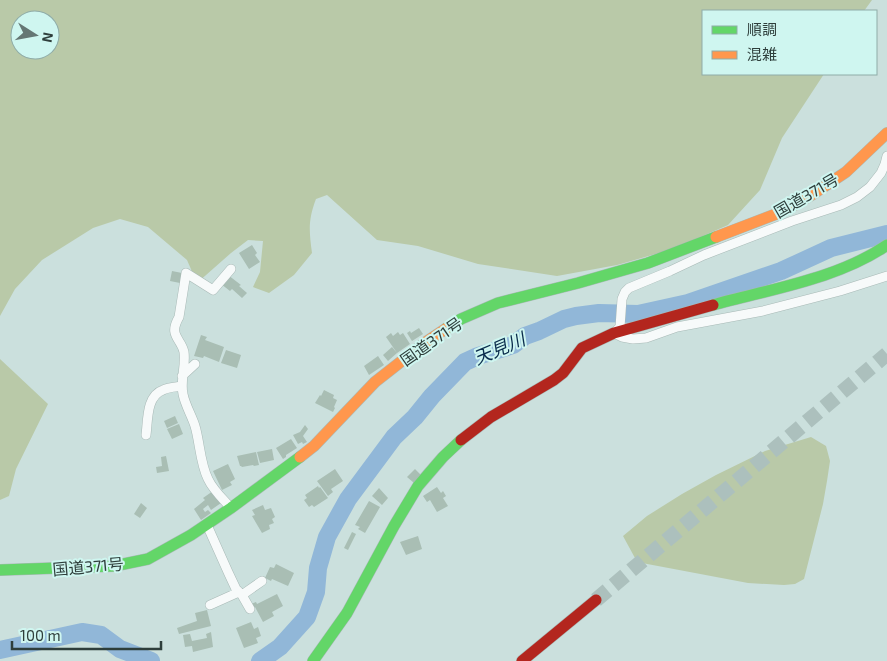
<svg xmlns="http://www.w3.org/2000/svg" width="887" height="661" font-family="'Exo 2','Noto Sans JP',sans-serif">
<rect width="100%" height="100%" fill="#cbe0dd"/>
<path fill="#b9c9a8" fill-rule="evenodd" d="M0,0H872L864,11H703V74H824L782,138L760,190L728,225L673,249L617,265L557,276L478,264L418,246L377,240L327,195L316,199C308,220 309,231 312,253L294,275L269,293L253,287L260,272L263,241L248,240L231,253L197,283L187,260L148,227L120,219L93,228L42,260L15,289L0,316ZM20,20H50V50H20Z
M0,359L48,404L16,469L9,496L0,500Z
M811,437L826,446L830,461L827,481L823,504L804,579L795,584L784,585L748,583L642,563L635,558L623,536L647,516L682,494L716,475L765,451Z"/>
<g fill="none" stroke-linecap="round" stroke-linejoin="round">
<path stroke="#91b7d8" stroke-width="18" d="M0,650L82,632L101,635L120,649L151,661
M260,661L280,647L307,617L316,592L318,568L327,537L348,499L394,437L415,417L432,396L465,362L478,356L513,345L525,336L539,331L564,319L576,316L599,313L638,314L688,303L781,271L831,248L887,234"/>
</g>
<path fill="#a9beb4" d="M252,245L257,253L255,255L260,262L249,269L239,253Z
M172,271L182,273L180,283L170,281Z
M228,275L241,285L239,286L247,293L242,298L232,289L230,291L221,284Z
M419,328L423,334L412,341L407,333L410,331L411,333Z
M398,332L400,335L403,333L410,344L397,353L386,337L391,333L393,336Z
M201,335L207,337L205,340L224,347L219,362L204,356L203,358L194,356Z
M392,347L397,353L388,361L383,355Z
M226,350L241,355L237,368L221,363Z
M378,356L384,365L369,375L364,366Z
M324,390L334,395L333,398L337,400L334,407L335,408L333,412L315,403L320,395L321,396Z
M175,416L178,423L167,428L164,421Z
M179,424L183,434L172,439L167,429Z
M305,425L308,429L303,436L307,442L303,444L302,442L298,444L293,435L300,432Z
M291,439L297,448L286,455V457L283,459L276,448Z
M272,449L274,460L260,463L257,452Z
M256,452L259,465L254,466L253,465L242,467L241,466H240L237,456Z
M166,456L169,471L157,473L156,467L162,466L161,457Z
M228,464L235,479L230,482L232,485L222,490L213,471Z
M335,469L343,481L331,489L333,492L328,496L317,481Z
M415,469L421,475L414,483L407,477Z
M318,486L319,488L320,487L328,498L314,507L312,505L309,507L304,500L307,498L305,495Z
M437,487L441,493L443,491L446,496L443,498L448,506L437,512L430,500L427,502L423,496Z
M379,488L388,498L382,505L372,496Z
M213,491L221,503L211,510L208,505L203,509L205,512L208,510L211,513L201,520L194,509L205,500L203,498Z
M369,501L380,507L365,533L358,529L360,527L355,525Z
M141,503L147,508L140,518L134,514Z
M263,505L265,510L271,508L275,517L272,519L274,523L269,525L270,529L262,533L252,516L255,515L252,510Z
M352,532L356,534L348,550L344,548Z
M418,536L422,549L406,555L400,542Z
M276,564L294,573L288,586L272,579L271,581L265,578L270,567L274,568Z
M277,594L283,606L272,612L274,616L263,622L255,607L253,608L251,604L256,602L257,604Z
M207,610L211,626L179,634L177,628L197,621L195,613Z
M251,622L254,629L258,627L261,636L256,638L258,643L244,648L236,628Z
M211,632L213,647L193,652L192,646L185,647L183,635L190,634L192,641L207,638L206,634Z"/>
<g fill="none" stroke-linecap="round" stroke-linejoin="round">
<path stroke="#acc0bd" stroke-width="15" stroke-dasharray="15 8" stroke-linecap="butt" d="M596,600L887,354"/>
<defs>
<path id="street" d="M887,156L885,164L881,173L870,187L857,197L841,205L792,221L704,255L670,271L629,288L625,292L622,299L620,327L614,333L622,337L633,339L646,338L677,327L763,311L840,291L887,276
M231,269L213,290L186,273L179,317C168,336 181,338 184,352C186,366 180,381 183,394C185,405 192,416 195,426C200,443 200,463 208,479C213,490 223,499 231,508
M182,376L195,364
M146,435C148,421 146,396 163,390C169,387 176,387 182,386
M207,525L228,572L236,589L242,595L250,609
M242,595L262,581
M210,605L239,592"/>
<path id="fast" d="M713,305C770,289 838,279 887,245
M447,328L461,319L498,303L578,283L648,263L716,237
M0,570L114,566L148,559L191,535L231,508L300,457
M313,661L347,613L394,526L418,486L443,457L461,440"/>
<path id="slow" d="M716,237L784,211L813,194L846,172L887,133
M300,457L314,446L375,382L426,342L447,328"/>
<path id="jam" d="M461,440L491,417L554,380L563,373L582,348L614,333L713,305
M522,661L596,600"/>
</defs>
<use href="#street" stroke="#a8b9b6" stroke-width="10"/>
<use href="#fast" stroke="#a8b9b6" stroke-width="12"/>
<use href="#slow" stroke="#a8b9b6" stroke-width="12"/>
<use href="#jam" stroke="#a8b9b6" stroke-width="12"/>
<use href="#street" stroke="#f7fafa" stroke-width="9"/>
<use href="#fast" stroke="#63d668" stroke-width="11"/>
<use href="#slow" stroke="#ff974d" stroke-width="11"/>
<use href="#jam" stroke="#b3261e" stroke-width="11"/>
</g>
<g text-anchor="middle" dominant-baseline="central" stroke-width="4" stroke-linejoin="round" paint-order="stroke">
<g font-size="16" fill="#2e3e3b" stroke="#cff6f0">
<text transform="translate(806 195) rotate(-30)">国道371号</text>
<text transform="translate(431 341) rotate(-35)">国道371号</text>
<text transform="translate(88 566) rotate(-5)">国道371号</text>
</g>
<g font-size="18" font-style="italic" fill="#0a2c4c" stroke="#cff6f0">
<text transform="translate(499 348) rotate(-23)">天見川</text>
</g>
</g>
<rect x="702" y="10" width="175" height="65" fill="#cff6f0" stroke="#8faca8"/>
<rect x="712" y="26" width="25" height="8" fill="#63d668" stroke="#8faca8"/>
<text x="747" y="35" font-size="15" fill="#2e3e3b">順調</text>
<rect x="712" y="51" width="25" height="8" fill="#ff974d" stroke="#8faca8"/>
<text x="747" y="60" font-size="15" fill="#2e3e3b">混雑</text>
<g transform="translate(35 35) rotate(101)"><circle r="24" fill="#cff6f0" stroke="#8faca8"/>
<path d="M0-4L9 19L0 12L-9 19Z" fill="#657774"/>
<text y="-8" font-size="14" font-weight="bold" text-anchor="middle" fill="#2e3e3b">N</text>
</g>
<path d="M12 641v8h149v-8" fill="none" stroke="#2e3e3b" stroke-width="2.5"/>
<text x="20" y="641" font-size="15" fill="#2e3e3b" stroke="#cff6f0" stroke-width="4" paint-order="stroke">100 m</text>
</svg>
